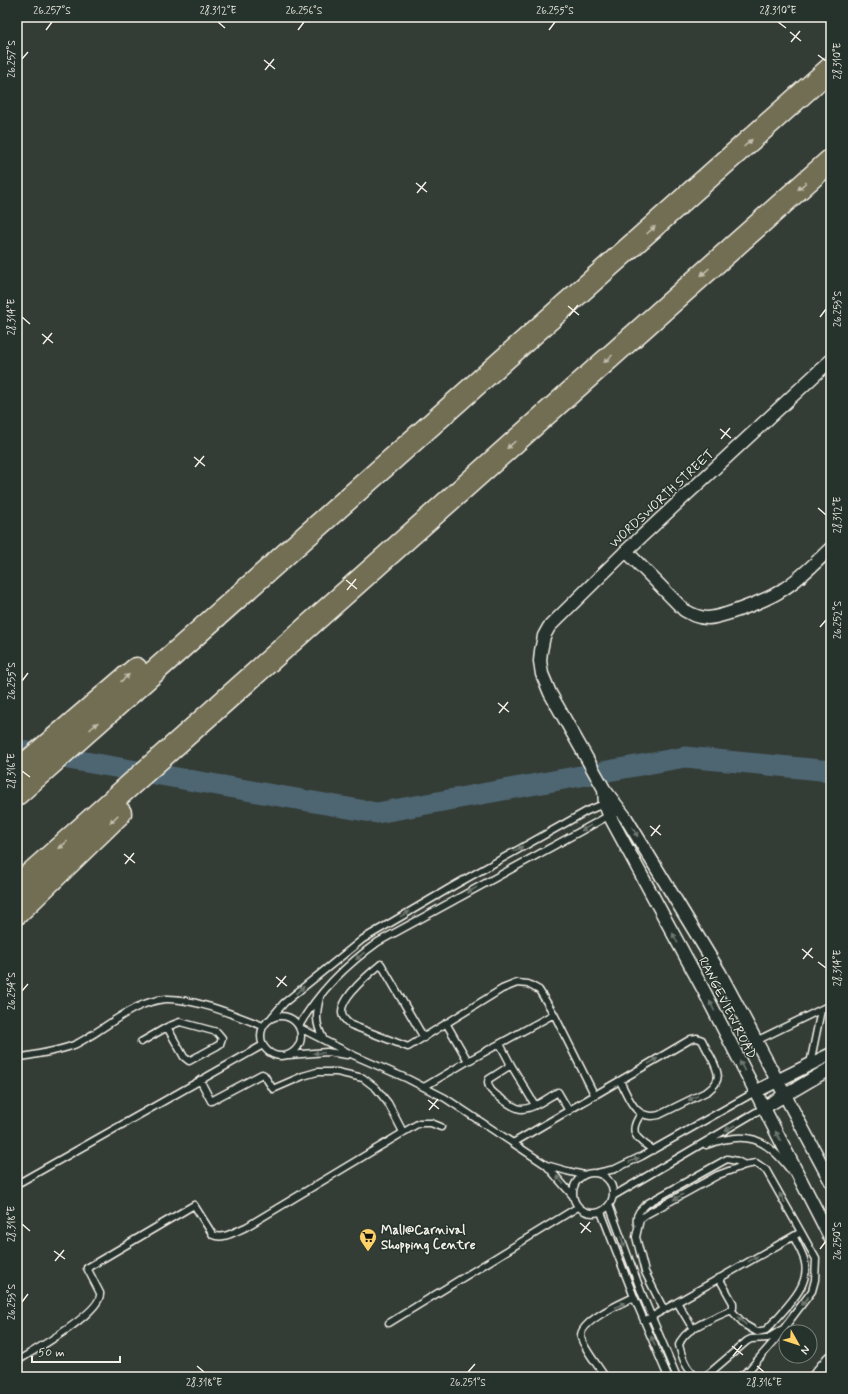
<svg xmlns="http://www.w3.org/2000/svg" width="848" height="1394" font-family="Mynerve,sans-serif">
<rect width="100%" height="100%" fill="#343c36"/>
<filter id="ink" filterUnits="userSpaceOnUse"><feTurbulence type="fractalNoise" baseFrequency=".025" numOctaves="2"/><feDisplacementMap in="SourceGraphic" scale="8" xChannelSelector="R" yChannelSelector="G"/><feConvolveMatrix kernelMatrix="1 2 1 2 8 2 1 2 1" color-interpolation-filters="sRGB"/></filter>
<g filter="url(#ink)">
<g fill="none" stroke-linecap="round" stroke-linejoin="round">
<path stroke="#4e6672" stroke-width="21" d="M17,750L377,813L685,757L831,771"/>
<defs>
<path id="service" d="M320,997C316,1014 315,1023 323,1038
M261 1036a20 20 0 1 1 40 0a20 20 0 1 1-40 0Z
M272,1017L284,1003L363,939L455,885L587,811L606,803
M446,1023L468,1061
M299,1026C318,993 347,964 378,942L610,815
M300,1028L353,1055L408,1079L445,1098L546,1165L573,1196
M424,1038L381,964C370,973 340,998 342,1013C342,1018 347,1022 351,1025L408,1047L502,989L517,983L528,984L539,990L554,1014L595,1096
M756,1041L830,1005
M141,1042L167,1027L180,1022L217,1032L222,1038L220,1044L217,1046L189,1061L184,1057L167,1027
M500,1044L511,1065L535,1105
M289,1055L327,1052L347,1055
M17,1058C36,1054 56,1052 74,1045C81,1042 88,1037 95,1033C117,1019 139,1001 166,999C194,998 237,1016 263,1026
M810,1064L821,1010
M511,1065L489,1079C487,1082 489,1087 491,1090C495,1095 515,1109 521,1109C534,1109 547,1098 558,1092L569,1111
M200,1080L211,1101L262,1074L264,1075L273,1089L303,1076L317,1072H337L363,1078L376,1088L388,1103L403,1132
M424,1087L468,1061L554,1014
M641,1114C627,1133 637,1139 653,1150
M513,1143L691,1039L697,1038L702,1040C705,1046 708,1052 711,1057C718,1071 723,1080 708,1091L659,1115C635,1121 629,1098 620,1081
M706,1145C746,1130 766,1137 791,1171
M546,1165L567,1171L584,1175
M573 1193a20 20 0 1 1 40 0a20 20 0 1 1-40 0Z
M597,1173L615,1169L642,1156L755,1092
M17,1184L263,1045
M613,1196L763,1108
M609,1205L642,1294L677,1377
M601,1212L634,1297L668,1377
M637,1223C635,1214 641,1209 648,1203L727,1159L737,1161L745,1165
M677,1302L693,1329
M664,1310L645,1272L636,1237L640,1219L647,1214L718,1175L745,1165L756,1163L766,1170L801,1232
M731,1310L745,1325L757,1332L766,1330L771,1325C785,1308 810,1287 805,1263C804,1255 797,1245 794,1237
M644,1321L801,1232L816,1259L815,1280L812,1291L775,1340L749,1370L739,1377
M389,1323L578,1207
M17,1361C33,1351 103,1312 100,1293L87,1268L194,1205L213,1235C223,1240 236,1231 246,1227L419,1123H431L441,1127
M605,1377C600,1368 582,1346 581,1337C579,1321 622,1303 634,1297
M697,1377C686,1370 682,1357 679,1345C684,1328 714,1318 729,1311L733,1308V1303L719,1278
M705,1377L747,1341L751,1339L768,1338L781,1330"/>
<path id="minor" d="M831,360L626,551L557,619L549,627L544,636L541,651L540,661L542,674L550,693L604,789L626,818L720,973L831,1182
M626,551L684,610C691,614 698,618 707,618C721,618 770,599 782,590C800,579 815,563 831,548
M604,789L605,804L609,815L703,989L831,1239
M755,1092L831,1054
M763,1108L831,1068"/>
<path id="secondary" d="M818,1377L831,1361"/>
<path id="motorway" d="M17,771L136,669
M17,794L831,68
M17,886L831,160
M17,913L120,813"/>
</defs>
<use href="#service" stroke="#f4f1e8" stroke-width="9"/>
<use href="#minor" stroke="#f4f1e8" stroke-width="15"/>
<use href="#secondary" stroke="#f4f1e8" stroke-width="20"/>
<use href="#motorway" stroke="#f4f1e8" stroke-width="25"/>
<use href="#service" stroke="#26332d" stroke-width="6"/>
<use href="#minor" stroke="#26332d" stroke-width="12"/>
<use href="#secondary" stroke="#26332d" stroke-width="17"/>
<use href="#motorway" stroke="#726e52" stroke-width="22"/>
</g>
<defs><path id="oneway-solid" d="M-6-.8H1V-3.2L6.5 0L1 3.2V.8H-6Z"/></defs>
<g fill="#c0bdac">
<use href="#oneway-solid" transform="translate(748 143) rotate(-42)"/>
<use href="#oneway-solid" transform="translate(802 186) rotate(138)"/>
<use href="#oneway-solid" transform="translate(651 230) rotate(-42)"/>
<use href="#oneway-solid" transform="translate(705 272) rotate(138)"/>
<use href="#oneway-solid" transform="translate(608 359) rotate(138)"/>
<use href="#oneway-solid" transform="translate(511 445) rotate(138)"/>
<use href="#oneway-solid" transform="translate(125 678) rotate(-41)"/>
<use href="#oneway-solid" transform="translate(94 726) rotate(-42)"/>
<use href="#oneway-solid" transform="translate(114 819) rotate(135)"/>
<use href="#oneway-solid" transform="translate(63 845) rotate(138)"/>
</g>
<g fill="#6e766e">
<use href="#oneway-solid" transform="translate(586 828) rotate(151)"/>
<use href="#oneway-solid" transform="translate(635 832) rotate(59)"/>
<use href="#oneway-solid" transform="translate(518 849) rotate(-29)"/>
<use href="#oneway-solid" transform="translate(472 890) rotate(151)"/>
<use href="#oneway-solid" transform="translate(405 914) rotate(-29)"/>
<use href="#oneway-solid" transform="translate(675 938) rotate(-118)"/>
<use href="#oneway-solid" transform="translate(360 956) rotate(139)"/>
<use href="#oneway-solid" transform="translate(300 990) rotate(-40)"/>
<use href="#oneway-solid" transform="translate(712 1006) rotate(-116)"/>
<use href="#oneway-solid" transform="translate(319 1053) rotate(178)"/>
<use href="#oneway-solid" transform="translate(653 1061) rotate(-31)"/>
<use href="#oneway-solid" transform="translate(742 1066) rotate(-117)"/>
<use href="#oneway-solid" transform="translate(693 1098) rotate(154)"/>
<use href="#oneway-solid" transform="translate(730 1128) rotate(150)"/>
<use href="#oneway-solid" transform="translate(778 1136) rotate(-118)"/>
<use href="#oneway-solid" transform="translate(634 1160) rotate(-24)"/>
<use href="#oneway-solid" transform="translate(560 1180) rotate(-130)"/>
<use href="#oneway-solid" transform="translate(678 1197) rotate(151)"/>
<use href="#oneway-solid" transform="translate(782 1198) rotate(-120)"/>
<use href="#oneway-solid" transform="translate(623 1242) rotate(70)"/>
<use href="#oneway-solid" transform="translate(753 1259) rotate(-29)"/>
<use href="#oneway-solid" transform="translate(805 1301) rotate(127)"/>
<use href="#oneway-solid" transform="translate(620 1305) rotate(-28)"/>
<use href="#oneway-solid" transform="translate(742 1321) rotate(-134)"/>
<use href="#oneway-solid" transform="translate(653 1341) rotate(-113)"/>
</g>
</g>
<path fill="none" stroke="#f4f1e8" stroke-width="1.5" d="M218,22L225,28M778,22L786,28M46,30L52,22M298,30L304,22M549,30L555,22M790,32L801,41M791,42L800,31M818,55L826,61M22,59L28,52M264,60L275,69M265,70L274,59M416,183L427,192M417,193L426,182M568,306L579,315M569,316L578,305M22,317L30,324M820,317L826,309M42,334L53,343M43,344L52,333M720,429L731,438M721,439L730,428M194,457L205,466M195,467L204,456M818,508L826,515M346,580L357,589M347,590L356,579M820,627L826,620M22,681L28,673M498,703L509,712M499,713L508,702M22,771L30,777M650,826L661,835M651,836L660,825M124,854L135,863M125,864L134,853M802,949L813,958M803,959L812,948M818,962L826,968M276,977L287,986M277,987L286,976M22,991L28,984M428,1100L439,1109M429,1110L438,1099M580,1223L591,1232M22,1224L30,1231M581,1233L590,1222M820,1249L826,1241M54,1251L65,1259M55,1261L64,1250M22,1302L28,1294M732,1346L743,1355M733,1356L742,1345M197,1366L204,1372M757,1366L764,1372M468,1372L475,1364"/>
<defs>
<symbol id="supermarket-pin" viewBox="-11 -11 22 30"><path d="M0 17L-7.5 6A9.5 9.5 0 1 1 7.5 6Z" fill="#ffd166" stroke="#26332d"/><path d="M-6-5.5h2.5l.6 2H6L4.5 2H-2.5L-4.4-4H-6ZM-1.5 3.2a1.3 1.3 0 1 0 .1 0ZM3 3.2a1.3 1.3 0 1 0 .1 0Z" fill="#111"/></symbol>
</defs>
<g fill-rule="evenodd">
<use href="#supermarket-pin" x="358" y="1227" width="20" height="27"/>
</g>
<g text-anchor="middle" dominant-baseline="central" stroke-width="3" stroke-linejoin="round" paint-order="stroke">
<g font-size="13" fill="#f4f1e8" stroke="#26332d">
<text transform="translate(662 499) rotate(-43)">WORDSWORTH STREET</text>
<text transform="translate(727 1008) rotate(63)">RANGEVIEW ROAD</text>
</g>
<g font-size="13" font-weight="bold" fill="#f4f1e8" stroke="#26332d" text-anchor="start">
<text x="381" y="1230">Mall@Carnival<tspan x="381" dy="15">Shopping Centre</tspan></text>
</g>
</g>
<rect width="848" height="1394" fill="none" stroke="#26332d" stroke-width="44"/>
<g transform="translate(798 1344) rotate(129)"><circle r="19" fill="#26332d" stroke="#787f78"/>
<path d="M0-3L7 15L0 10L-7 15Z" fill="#ffd166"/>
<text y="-6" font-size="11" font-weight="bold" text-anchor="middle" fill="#f4f1e8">N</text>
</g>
<path d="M32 1356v6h88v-6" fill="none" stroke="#f4f1e8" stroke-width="2"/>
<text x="38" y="1356" font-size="12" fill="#f4f1e8" stroke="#26332d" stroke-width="3" paint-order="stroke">50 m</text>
<rect x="22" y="22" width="804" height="1350" fill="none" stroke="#f4f1e8" stroke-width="1.5"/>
<g font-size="10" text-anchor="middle" fill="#f4f1e8">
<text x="52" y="14">26.257°S</text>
<text x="218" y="14">28.312°E</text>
<text x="304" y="14">26.256°S</text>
<text x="555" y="14">26.255°S</text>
<text x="778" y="14">28.310°E</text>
<text transform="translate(11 59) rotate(-90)" y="4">26.257°S</text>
<text transform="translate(837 61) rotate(-90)" y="4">28.310°E</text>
<text transform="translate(837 309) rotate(-90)" y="4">26.253°S</text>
<text transform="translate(11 317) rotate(-90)" y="4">28.314°E</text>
<text transform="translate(837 515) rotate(-90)" y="4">28.312°E</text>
<text transform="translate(837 620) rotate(-90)" y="4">26.252°S</text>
<text transform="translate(11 681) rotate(-90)" y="4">26.255°S</text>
<text transform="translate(11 771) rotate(-90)" y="4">28.316°E</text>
<text transform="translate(837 968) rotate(-90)" y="4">28.314°E</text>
<text transform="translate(11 991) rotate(-90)" y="4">26.254°S</text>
<text transform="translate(11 1224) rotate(-90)" y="4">28.318°E</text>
<text transform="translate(837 1241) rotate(-90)" y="4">26.250°S</text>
<text transform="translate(11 1302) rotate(-90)" y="4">26.253°S</text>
<text x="204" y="1386">28.318°E</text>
<text x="468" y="1386">26.251°S</text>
<text x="764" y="1386">28.316°E</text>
</g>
</svg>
